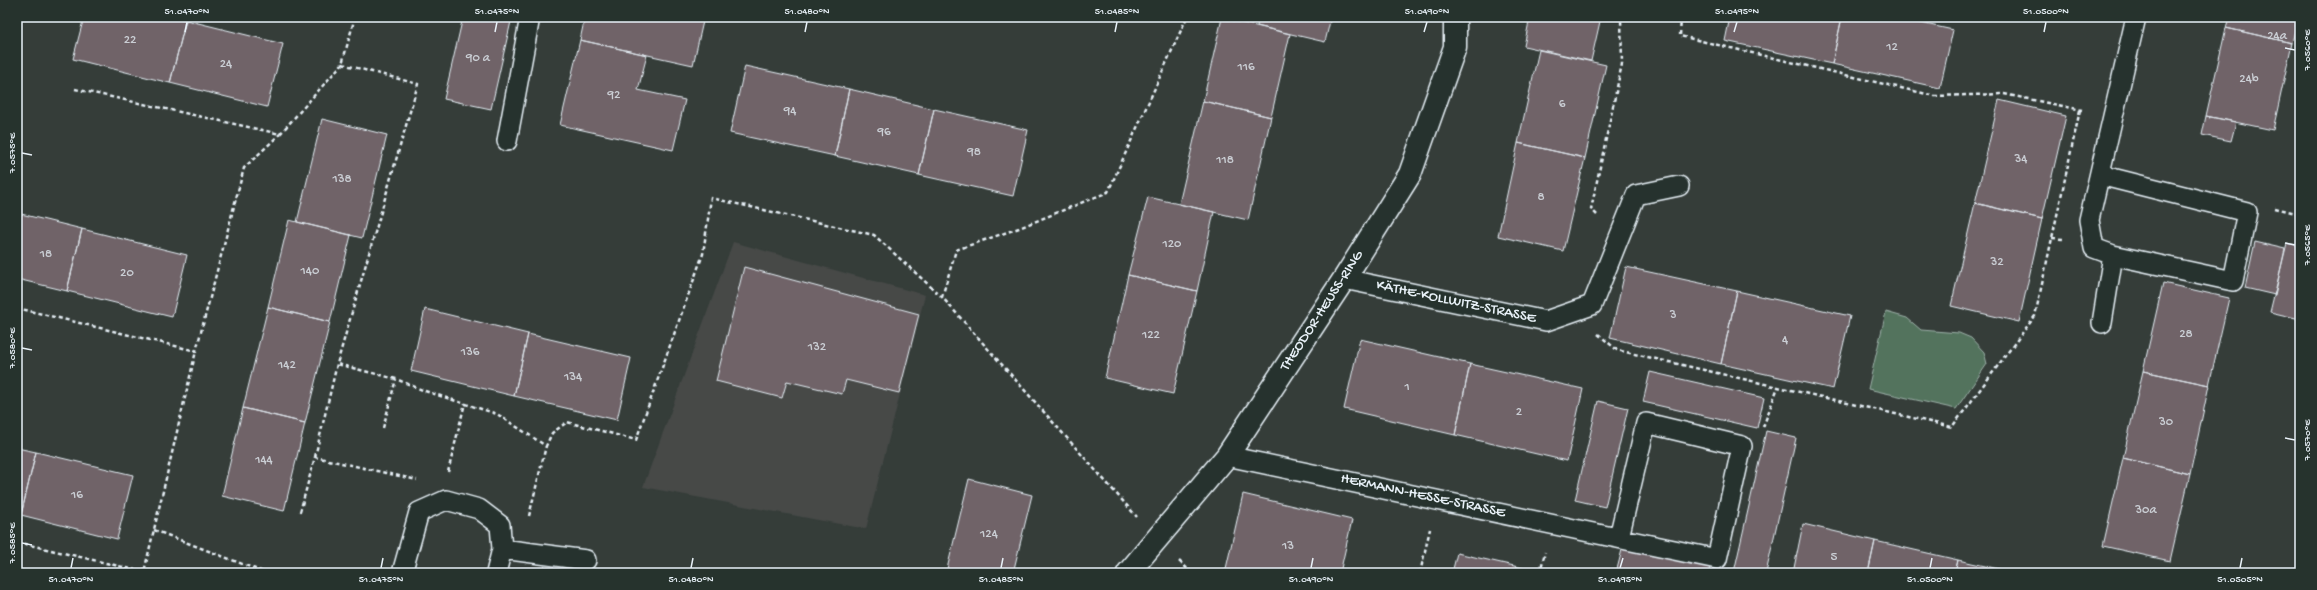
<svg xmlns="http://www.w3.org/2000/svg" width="2317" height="590" font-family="'Gochi Hand',sans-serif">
<rect width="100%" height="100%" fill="#353d39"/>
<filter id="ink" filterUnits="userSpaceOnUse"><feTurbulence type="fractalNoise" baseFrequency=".025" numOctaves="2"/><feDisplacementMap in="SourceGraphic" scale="8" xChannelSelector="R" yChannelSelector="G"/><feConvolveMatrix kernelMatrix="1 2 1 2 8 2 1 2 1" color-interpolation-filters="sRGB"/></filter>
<g filter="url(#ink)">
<path fill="#464947" d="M733,242L925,295L866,529L643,487Z"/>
<path fill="#53735d" stroke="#9eb2aa" d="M1886,312L1907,318L1921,330L1959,333L1971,338L1984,352L1987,364L1956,409L1868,389Z"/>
<path fill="#6f6468" stroke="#e8f1f8" d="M84,17H173L186,20L170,83L73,59Z
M463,17H512L491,109L444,99Z
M585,17H704L693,65L580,40Z
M1259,17H1331L1325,42L1257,26Z
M1530,17H1601L1591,61L1524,46Z
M1730,17H1842L1832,64L1725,41Z
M1842,17H1893L1953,30L1940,88L1832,64Z
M2229,17H2298L2292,43L2226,28Z
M1222,18L1290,34L1271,117L1203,101Z
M186,20L283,44L267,107L170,83Z
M2226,28L2292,43L2273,130L2206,116Z
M580,40L647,55L638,90L685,100L673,150L560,125Z
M1539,50L1606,65L1585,158L1518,143Z
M745,66L849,89L835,156L730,133Z
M849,89L934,109L919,175L835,156Z
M1999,100L2066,116L2042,219L1975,203Z
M1203,101L1271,117L1248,220L1179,204Z
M934,109L1028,130L1013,196L919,175Z
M2206,116L2236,122L2231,141L2202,135Z
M322,119L387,135L362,238L297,222Z
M1518,143L1585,158L1563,251L1498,236Z
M1148,197L1214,212L1197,291L1128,275Z
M1975,203L2042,219L2019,322L1951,306Z
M17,213L82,229L67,291L17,279Z
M289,220L351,235L330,322L268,307Z
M82,229L187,255L172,317L67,291Z
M2255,242L2285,249L2275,295L2245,288Z
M2287,243L2300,246V319L2270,312Z
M744,267L919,314L899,393L846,380L842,394L787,381L782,398L716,381Z
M1626,267L1737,291L1721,364L1610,338Z
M1128,275L1197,291L1173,394L1105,378Z
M2163,283L2229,298L2209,385L2143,371Z
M1737,291L1850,316L1833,389L1721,364Z
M268,307L330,322L305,423L243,408Z
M425,309L528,334L514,396L411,371Z
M528,334L631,358L617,420L514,396Z
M1360,339L1470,364L1455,435L1344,409Z
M1470,364L1583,389L1567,461L1455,435Z
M2143,371L2209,385L2190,474L2123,458Z
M1650,372L1764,398L1757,428L1643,402Z
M1598,401L1628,408L1605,507L1575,500Z
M243,408L305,423L284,511L222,496Z
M1766,431L1796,438L1766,573H1737L1734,572Z
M17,448L36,452L21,515L17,514Z
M36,452L133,475L117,539L21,515Z
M2123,458L2190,474L2170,561L2103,546Z
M969,479L1032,495L1013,573H946Z
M1243,494L1352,520L1340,573H1225Z
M1803,524L1875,541L1868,573H1793Z
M1875,541L1958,560L1955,573H1868Z
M1623,546L1710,567L1709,573H1616Z
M1457,553L1523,568L1522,573H1452Z
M1958,560L2017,573H1955Z"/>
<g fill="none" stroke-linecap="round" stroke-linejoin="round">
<defs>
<path id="service" d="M507,141L530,17
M2100,175L2247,212L2233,281L2113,255L2094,248L2089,220L2136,17
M1344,279L1546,321L1592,305L1636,195L1679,186
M2102,323L2113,255
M1227,456L1717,559L1742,446L1646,423L1619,537
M502,549L586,560
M402,573L419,512L446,500L479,509L500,525L502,549L496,573"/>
<path id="minor" d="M1128,573L1227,456L1344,279L1410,174L1455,47V17"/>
</defs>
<use href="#service" stroke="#e8f1f8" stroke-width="22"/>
<use href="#minor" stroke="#e8f1f8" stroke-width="25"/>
<path stroke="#e8f1f8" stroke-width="2.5" stroke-dasharray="4 3" stroke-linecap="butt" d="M355,17L342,64L418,84L337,364L396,379L425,391L497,414L546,446L552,433L567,422L636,440L703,254L711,198L874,235L942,297L1137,517
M1681,17L1680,36L1935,96L2004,94L2082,110
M75,89L280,134L342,64
M2275,208L2300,214
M1597,215L1591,209L1622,64L1621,17
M2052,238L2063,239
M942,297L956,250L1019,228L1108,192L1187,17
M17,308L196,351L244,168L280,134
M1598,334L1617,350L1952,427L2035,316L2080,110
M1763,427L1778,387
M383,428L396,379
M315,457L337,364
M448,472L465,403
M300,512L315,457L417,480
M529,516L546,446
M154,530L266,573
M17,542L144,572L196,351
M1179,561L1192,573
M1420,573L1430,529
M1540,573L1545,552"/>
<use href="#service" stroke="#26332d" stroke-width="19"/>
<use href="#minor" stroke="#26332d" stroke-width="22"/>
</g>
</g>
<path fill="none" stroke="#e8f1f8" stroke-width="1.5" d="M185,32L187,22M495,32L497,22M805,32L807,22M1115,32L1117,22M1424,32L1427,22M1734,32L1737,22M2044,32L2046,22M2285,48L2295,50M22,153L32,155M2285,243L2295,245M22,348L32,350M2285,438L2295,440M22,543L32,545M71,568L73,558M381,568L383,558M691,568L693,558M1001,568L1003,558M1311,568L1313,558M1620,568L1623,558M1930,568L1932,558M2240,568L2242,558"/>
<g text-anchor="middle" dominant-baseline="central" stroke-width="3" stroke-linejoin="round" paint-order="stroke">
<g font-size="13" fill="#caced4">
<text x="2277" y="36">24a</text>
<text x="130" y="40">22</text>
<text x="1892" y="47">12</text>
<text x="478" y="58">90 a</text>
<text x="226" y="64">24</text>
<text x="1246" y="67">116</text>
<text x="2249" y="79">24b</text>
<text x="614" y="95">92</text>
<text x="1562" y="104">6</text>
<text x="790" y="111">94</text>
<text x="884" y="132">96</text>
<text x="974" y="152">98</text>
<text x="2021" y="159">34</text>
<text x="1225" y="160">118</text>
<text x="342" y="179">138</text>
<text x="1541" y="197">8</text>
<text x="1172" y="244">120</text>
<text x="46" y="254">18</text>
<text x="1997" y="262">32</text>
<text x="310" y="271">140</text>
<text x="127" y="273">20</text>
<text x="1673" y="315">3</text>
<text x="2186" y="334">28</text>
<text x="1151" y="335">122</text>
<text x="1785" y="340">4</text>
<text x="817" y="347">132</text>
<text x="470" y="352">136</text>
<text x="287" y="365">142</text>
<text x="573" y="377">134</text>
<text x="1407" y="387">1</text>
<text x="1519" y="412">2</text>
<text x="2166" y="422">30</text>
<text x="264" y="460">144</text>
<text x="77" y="495">16</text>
<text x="2146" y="510">30a</text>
<text x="989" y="534">124</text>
<text x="1288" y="546">13</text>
<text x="1834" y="557">5</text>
</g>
<g font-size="15" fill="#e8f1f8" stroke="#26332d">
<text transform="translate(1456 302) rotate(12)">KÄTHE-KOLLWITZ-STRASSE</text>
<text transform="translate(1322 311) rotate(-57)">THEODOR-HEUSS-RING</text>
<text transform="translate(1423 496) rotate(12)">HERMANN-HESSE-STRASSE</text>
</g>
</g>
<rect width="2317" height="590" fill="none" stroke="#26332d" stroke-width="44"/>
<rect x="22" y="22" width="2273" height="546" fill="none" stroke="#e8f1f8" stroke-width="1.5"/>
<g font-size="10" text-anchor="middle" fill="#e8f1f8">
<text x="187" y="14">51.0470°N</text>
<text x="497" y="14">51.0475°N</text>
<text x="807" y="14">51.0480°N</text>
<text x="1117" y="14">51.0485°N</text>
<text x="1427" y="14">51.0490°N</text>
<text x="1737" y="14">51.0495°N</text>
<text x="2046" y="14">51.0500°N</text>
<text transform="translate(2306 50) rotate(-90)" y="4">7.0560°E</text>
<text transform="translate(11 153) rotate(-90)" y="4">7.0575°E</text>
<text transform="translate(2306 245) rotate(-90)" y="4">7.0565°E</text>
<text transform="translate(11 348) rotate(-90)" y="4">7.0580°E</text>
<text transform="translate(2306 440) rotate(-90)" y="4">7.0570°E</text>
<text transform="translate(11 543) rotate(-90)" y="4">7.0585°E</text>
<text x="71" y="582">51.0470°N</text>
<text x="381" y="582">51.0475°N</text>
<text x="691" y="582">51.0480°N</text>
<text x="1001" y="582">51.0485°N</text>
<text x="1311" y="582">51.0490°N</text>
<text x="1620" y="582">51.0495°N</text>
<text x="1930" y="582">51.0500°N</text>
<text x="2240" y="582">51.0505°N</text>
</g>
</svg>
